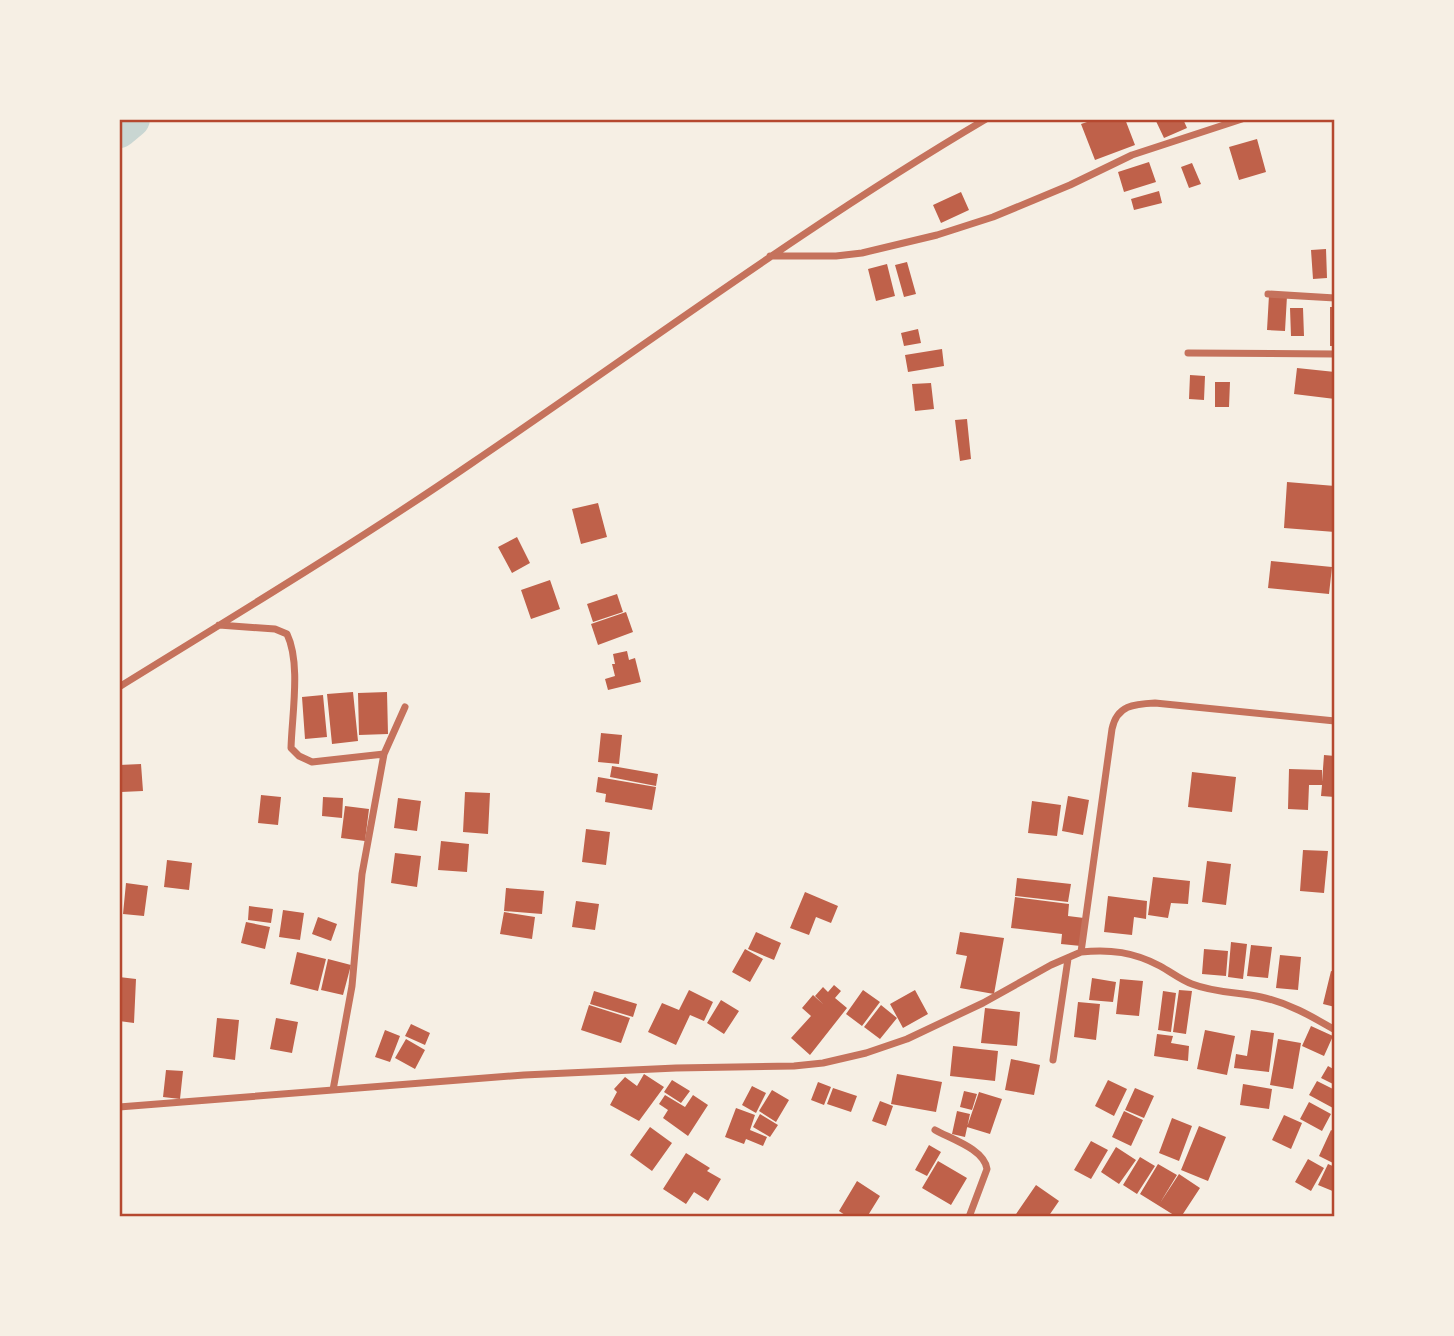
<svg xmlns="http://www.w3.org/2000/svg" width="1454" height="1336" font-family="'Alegreya Sans',sans-serif">
<rect width="100%" height="100%" fill="#f6efe4"/>
<g fill="none" stroke-linecap="round" stroke-linejoin="round">
<path stroke="#c9d6d2" stroke-width="38" d="M119,129L131,119"/>
</g>
<path fill="#bf614a" d="M1096,119H1125L1135,145L1095,160L1081,124Z
M1155,119H1183L1187,128L1164,138Z
M1257,139L1266,172L1239,180L1229,147Z
M1149,162L1156,182L1124,192L1118,172Z
M1192,163L1201,184L1189,188L1181,167Z
M1159,191L1162,203L1134,210L1131,199Z
M961,192L969,210L941,223L933,205Z
M1326,249L1327,278L1313,279L1311,250Z
M907,262L916,294L904,297L895,265Z
M887,264L895,296L876,301L868,269Z
M1269,295L1287,296L1285,331L1267,330Z
M1330,307H1335V346H1330Z
M1290,308H1303L1304,336H1291Z
M918,329L921,343L904,346L901,333Z
M942,349L944,366L908,372L905,355Z
M1297,368L1335,372V399L1294,394Z
M1190,375L1205,376L1204,400L1189,399Z
M1215,382H1230L1229,407H1215Z
M931,383L934,409L915,411L912,384Z
M967,419L971,459L960,461L955,420Z
M1287,482L1335,486V532L1284,528Z
M598,503L607,537L581,544L572,509Z
M517,537L530,563L512,573L498,547Z
M1271,561L1332,567L1329,594L1268,588Z
M550,580L560,609L531,619L521,590Z
M617,594L623,612L593,622L587,604Z
M626,612L633,632L598,645L591,624Z
M627,651L629,660L635,658L641,682L608,690L605,679L615,676L612,664H615L613,654Z
M353,692L358,741L332,744L327,694Z
M387,692L388,734L359,735L358,693Z
M323,695L327,737L305,739L302,697Z
M601,733L622,735L619,764L598,762Z
M1324,755L1335,756V797L1321,796L1322,785H1309L1308,810L1288,809L1289,769L1322,770V782Z
M141,764L143,791L121,792L119,765Z
M612,766L658,774L656,786L610,777Z
M1192,772L1236,777L1232,812L1188,807Z
M598,777L656,787L652,810L605,802L606,794L596,792Z
M465,792L490,793L488,834L463,832Z
M261,795L281,797L278,825L258,823Z
M1068,796L1089,800L1083,835L1062,831Z
M323,797L343,798L342,818L322,816Z
M398,798L421,801L417,831L394,828Z
M1032,801L1061,805L1057,836L1028,833Z
M345,806L369,809L365,841L341,838Z
M586,829L610,832L606,865L582,862Z
M441,841L469,844L467,872L438,870Z
M1303,850L1328,851L1324,893L1300,891Z
M395,853L421,856L417,887L391,883Z
M167,860L192,863L189,890L164,887Z
M1207,861L1231,864L1226,905L1202,902Z
M1153,877L1190,881L1188,904L1171,903L1168,918L1148,915Z
M1017,878L1071,884L1068,902L1015,896Z
M126,883L148,886L144,916L123,914Z
M506,888L544,891L542,914L504,911Z
M805,892L838,906L831,923L816,917L809,935L790,928Z
M1108,896L1147,901L1146,919L1134,917L1132,935L1104,932Z
M1015,897L1069,904L1068,916L1084,918L1081,946L1061,944L1062,934L1011,928Z
M576,901L599,904L595,930L572,927Z
M249,906L273,909L271,923L248,920Z
M283,910L304,913L300,940L279,937Z
M504,912L535,917L532,939L500,934Z
M318,917L337,924L331,941L312,934Z
M246,922L270,927L265,949L241,943Z
M756,932L781,943L774,960L748,949Z
M960,932L1004,938L994,994L960,988L967,956L956,954Z
M1231,942L1247,944L1243,979L1228,977Z
M1251,945L1272,947L1268,978L1247,976Z
M745,949L763,959L750,982L732,972Z
M1204,949L1228,951L1226,976L1202,974Z
M297,952L326,959L318,991L290,984Z
M1280,955L1301,957L1298,990L1276,988Z
M328,959L351,965L343,995L321,990Z
M1331,971L1335,972V1007L1323,1004Z
M119,977L136,979L134,1023L119,1021Z
M1092,978L1116,982L1113,1002L1089,1000Z
M1120,979L1143,981L1139,1016L1116,1014Z
M834,985L841,991L835,998L847,1008L810,1055L791,1038L811,1016L802,1008L813,995L823,1004L815,996L823,987L828,992Z
M689,990L713,1002L704,1021L690,1015L676,1045L648,1032L662,1003L679,1010Z
M863,990L880,1002L862,1026L846,1014Z
M915,990L928,1014L903,1028L890,1004Z
M1179,990L1192,991L1186,1034L1173,1032Z
M594,991L637,1004L633,1017L590,1004Z
M1163,991L1176,993L1171,1032L1158,1030Z
M721,1000L739,1011L724,1034L707,1023Z
M1078,1002L1100,1004L1096,1040L1074,1037Z
M589,1005L630,1018L621,1043L581,1030Z
M881,1005L897,1018L880,1039L864,1027Z
M985,1008L1020,1012L1017,1046L981,1043Z
M217,1018L239,1020L235,1060L213,1057Z
M276,1018L298,1022L292,1053L270,1049Z
M411,1024L430,1033L425,1045L405,1036Z
M1311,1026L1333,1036L1324,1056L1302,1046Z
M385,1030L400,1036L390,1062L375,1057Z
M1205,1030L1235,1036L1227,1075L1197,1069Z
M1251,1030L1274,1033L1269,1072L1234,1068L1236,1054L1247,1056Z
M1157,1034L1173,1036L1171,1043L1189,1046L1188,1061L1154,1056Z
M406,1039L425,1050L415,1069L395,1058Z
M1278,1039L1301,1043L1293,1089L1270,1085Z
M953,1046L998,1051L995,1081L950,1076Z
M1011,1059L1040,1065L1034,1095L1005,1090Z
M1328,1066L1335,1070V1085L1321,1078Z
M166,1070L183,1071L180,1099L163,1097Z
M644,1074L664,1087L639,1121L610,1105L617,1092L614,1089L625,1077L637,1086Z
M897,1074L942,1082L936,1112L891,1104Z
M672,1080L690,1091L681,1103L664,1092Z
M1108,1080L1127,1089L1114,1116L1095,1106Z
M1317,1081L1335,1090L1333,1108L1309,1095Z
M818,1082L831,1087L824,1105L811,1100Z
M1243,1084L1272,1089L1269,1109L1240,1105Z
M752,1086L766,1093L756,1113L742,1105Z
M833,1088L857,1096L851,1112L827,1104Z
M1135,1088L1154,1096L1144,1118L1125,1110Z
M772,1090L789,1100L776,1122L759,1111Z
M964,1091L977,1094L972,1110L960,1107Z
M979,1092L1002,1099L990,1134L967,1127Z
M665,1095L685,1107L693,1095L708,1105L688,1136L663,1118L668,1110L659,1104Z
M880,1101L893,1106L886,1126L872,1121Z
M1309,1102L1331,1114L1322,1131L1300,1119Z
M736,1108L755,1115L750,1130L767,1137L763,1146L746,1139L744,1144L725,1137Z
M957,1111L970,1114L965,1137L952,1134Z
M1124,1111L1143,1120L1131,1146L1112,1137Z
M760,1114L778,1125L770,1137L753,1127Z
M1284,1115L1302,1123L1291,1149L1272,1140Z
M1172,1118L1192,1126L1179,1161L1159,1153Z
M1199,1126L1226,1137L1208,1181L1181,1170Z
M650,1127L672,1143L652,1171L630,1155Z
M1331,1130L1335,1132V1164L1319,1156Z
M1091,1141L1108,1150L1091,1179L1074,1170Z
M929,1145L941,1152L927,1176L915,1170Z
M1116,1147L1136,1160L1119,1184L1101,1172Z
M686,1153L710,1168L707,1171L721,1179L708,1201L694,1192L686,1204L663,1189Z
M1140,1157L1155,1166L1137,1194L1123,1185Z
M1308,1159L1324,1168L1311,1191L1295,1182Z
M938,1161L967,1178L951,1205L922,1188Z
M1158,1164L1177,1175L1160,1203L1179,1174L1200,1188L1181,1217H1177L1140,1194Z
M1328,1164L1335,1167V1192L1318,1185Z
M857,1181L880,1196L867,1217H848L839,1211Z
M1036,1185L1059,1201L1048,1217H1014Z"/>
<g fill="none" stroke-linecap="round" stroke-linejoin="round">
<path stroke="#c5725c" stroke-width="7" d="M770,256H836L862,253L937,235L993,217L1070,185L1132,155L1242,119
M1268,294L1335,298
M1188,353L1335,354
M219,625L275,629L287,634C301,663 292,714 291,748L299,756L312,762L384,754
M119,687C237,614 357,542 472,463C643,347 808,224 986,119
M1081,952C1110,949 1134,952 1160,966C1171,972 1181,980 1192,984C1215,993 1238,992 1261,997C1289,1003 1311,1016 1335,1030
M1053,1060L1068,959
M333,1090L352,986L362,874L384,754L405,707
M119,1107L524,1075L676,1068L794,1066L823,1063L866,1053L907,1039L983,1003L1051,965L1081,952L1112,729C1117,705 1134,704 1155,703L1335,721
M935,1130C951,1139 984,1149 987,1169L969,1217"/>
</g>
<rect width="1454" height="1336" fill="none" stroke="#f6efe4" stroke-width="242"/>
<rect x="121" y="121" width="1212" height="1094" fill="none" stroke="#b5482f" stroke-width="2.5"/>
</svg>
